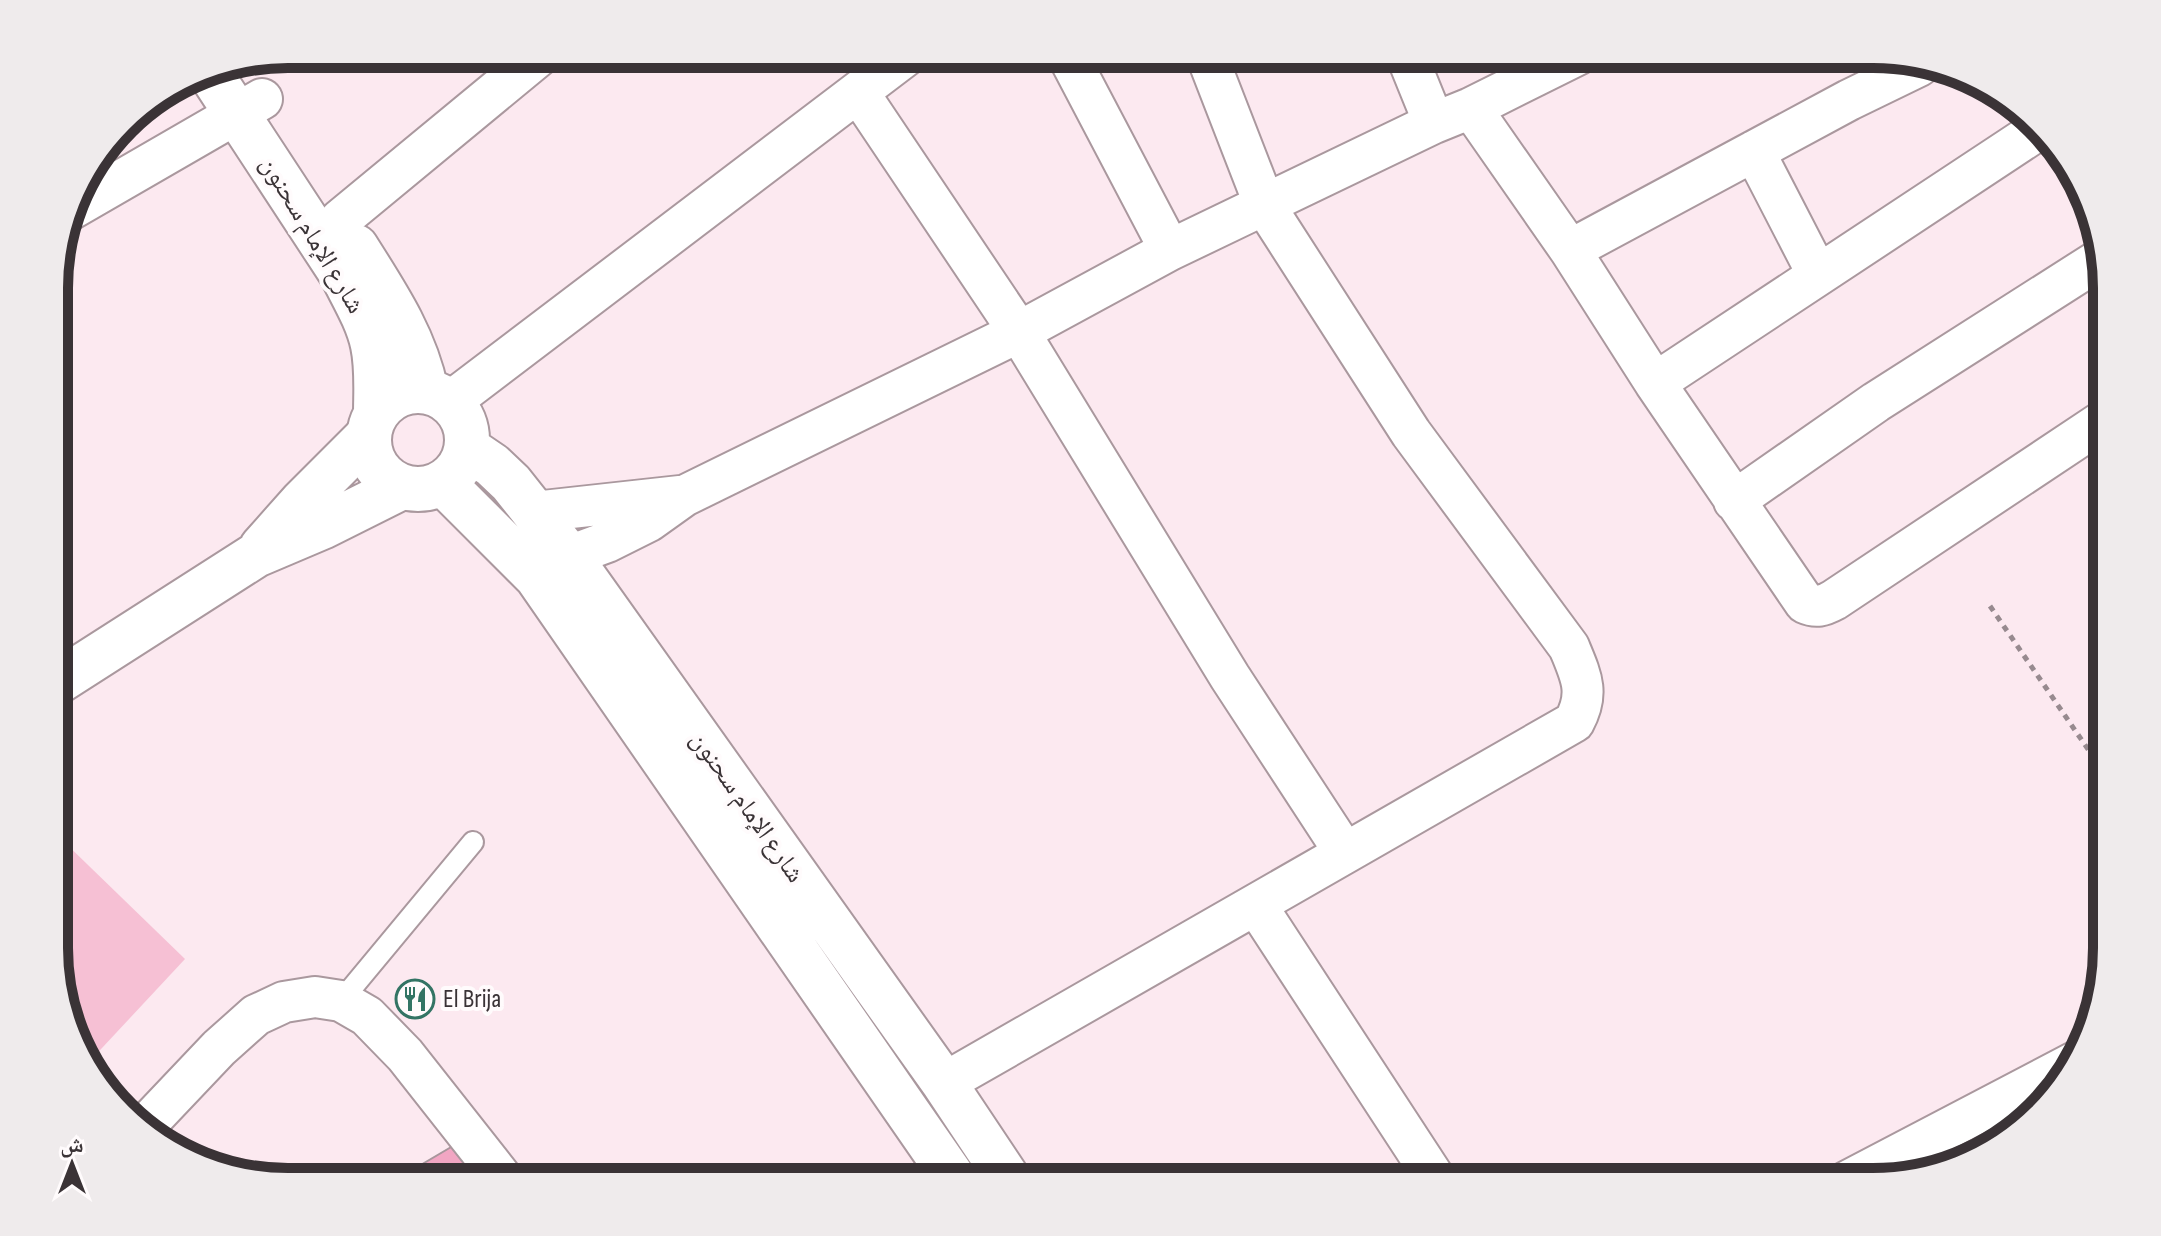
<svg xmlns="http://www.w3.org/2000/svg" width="2161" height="1236" font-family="'Sofia Sans Condensed','Noto Naskh Arabic',sans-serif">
<rect width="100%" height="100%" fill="#fce9f0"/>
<path fill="#f6c0d4" d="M56,834L185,959L88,1063L56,978Z"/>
<path fill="#f2a6c3" stroke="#a8969c" stroke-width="2" d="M463,1140L489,1182H392Z"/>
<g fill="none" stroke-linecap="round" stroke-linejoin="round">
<defs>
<path id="service" d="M341,1001L473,842"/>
<path id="minor" d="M1067,54L1170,250
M1406,54L1434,123
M858,92L1019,332L1230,677L1345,853
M1471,108L1570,250L1655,383L1805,603C1816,608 1823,606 1834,600L2106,419
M1754,151L1818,275
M70,210L262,99
M340,220L541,54
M1570,250L1849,100L1919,66
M1655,383L2038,130
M450,402L908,54
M1734,501L1876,402L2102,258
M534,512L680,496
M543,573L569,556L607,542L649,521L684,496L1019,332L1170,250L1434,123L1471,108L1579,54
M1256,905L1437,1182
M944,1083L1574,722C1590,693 1581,676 1569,647L1411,433L1265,206L1206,54
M145,1126L219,1048L256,1015L284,1002L315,997L341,1001L367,1016L405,1055L505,1182
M1846,1182L2077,1061"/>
<path id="tertiary" d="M262,547L302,502L369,435
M56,683L256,555L322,527L402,487"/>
<path id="primary" d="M208,70L343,276C354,298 368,321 373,345C378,368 376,392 376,414
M356,247C385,293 415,337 426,391
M369 440a49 49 0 1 1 98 0a49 49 0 1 1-98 0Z
M467,448L492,465L511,483L569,556L944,1083L1010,1182
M443,483L537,577L956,1182"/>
</defs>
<use href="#service" stroke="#aa989e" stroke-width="24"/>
<use href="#minor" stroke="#aa989e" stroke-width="44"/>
<use href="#tertiary" stroke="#aa989e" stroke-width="48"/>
<use href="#primary" stroke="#aa989e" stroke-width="48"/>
<path stroke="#978a8f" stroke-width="5" stroke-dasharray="6 6" stroke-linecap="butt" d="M1990,606L2107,777"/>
<use href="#service" stroke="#fff" stroke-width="20"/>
<use href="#minor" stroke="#fff" stroke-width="40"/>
<use href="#tertiary" stroke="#fff" stroke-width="44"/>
<use href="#primary" stroke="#fff" stroke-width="44"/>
</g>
<defs>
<symbol id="restaurant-ring" viewBox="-11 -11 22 22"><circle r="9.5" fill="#fffbfc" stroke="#337464" stroke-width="1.5"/><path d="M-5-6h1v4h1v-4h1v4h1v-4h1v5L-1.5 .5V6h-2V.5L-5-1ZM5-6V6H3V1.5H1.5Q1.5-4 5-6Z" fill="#337464"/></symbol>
</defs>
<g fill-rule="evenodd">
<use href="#restaurant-ring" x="393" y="977" width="44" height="44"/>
</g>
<g text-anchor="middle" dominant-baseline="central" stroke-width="8" stroke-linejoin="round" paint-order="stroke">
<g font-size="26" fill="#3a3336" stroke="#fffbfc">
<text transform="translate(312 235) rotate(59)">شارع الإمام سحنون</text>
<text transform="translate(747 807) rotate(55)">شارع الإمام سحنون</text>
</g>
<g font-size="26" fill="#3a3336" stroke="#fffbfc" text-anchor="start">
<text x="443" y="999">El Brija</text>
</g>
</g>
<path d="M0 0H2161V1236H0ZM288 68H1873A220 220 0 0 1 2093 288V948A220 220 0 0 1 1873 1168H288A220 220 0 0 1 68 948V288A220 220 0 0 1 288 68Z" fill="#efebec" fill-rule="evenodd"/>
<path fill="none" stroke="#3a3336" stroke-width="10" d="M288 68H1873A220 220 0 0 1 2093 288V948A220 220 0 0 1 1873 1168H288A220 220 0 0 1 68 948V288A220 220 0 0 1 288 68Z"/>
<g transform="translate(72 1164)" stroke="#fffbfc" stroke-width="6" paint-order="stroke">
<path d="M0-6L14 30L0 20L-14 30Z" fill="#3a3336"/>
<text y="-12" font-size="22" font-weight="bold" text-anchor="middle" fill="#3a3336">ش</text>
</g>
</svg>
